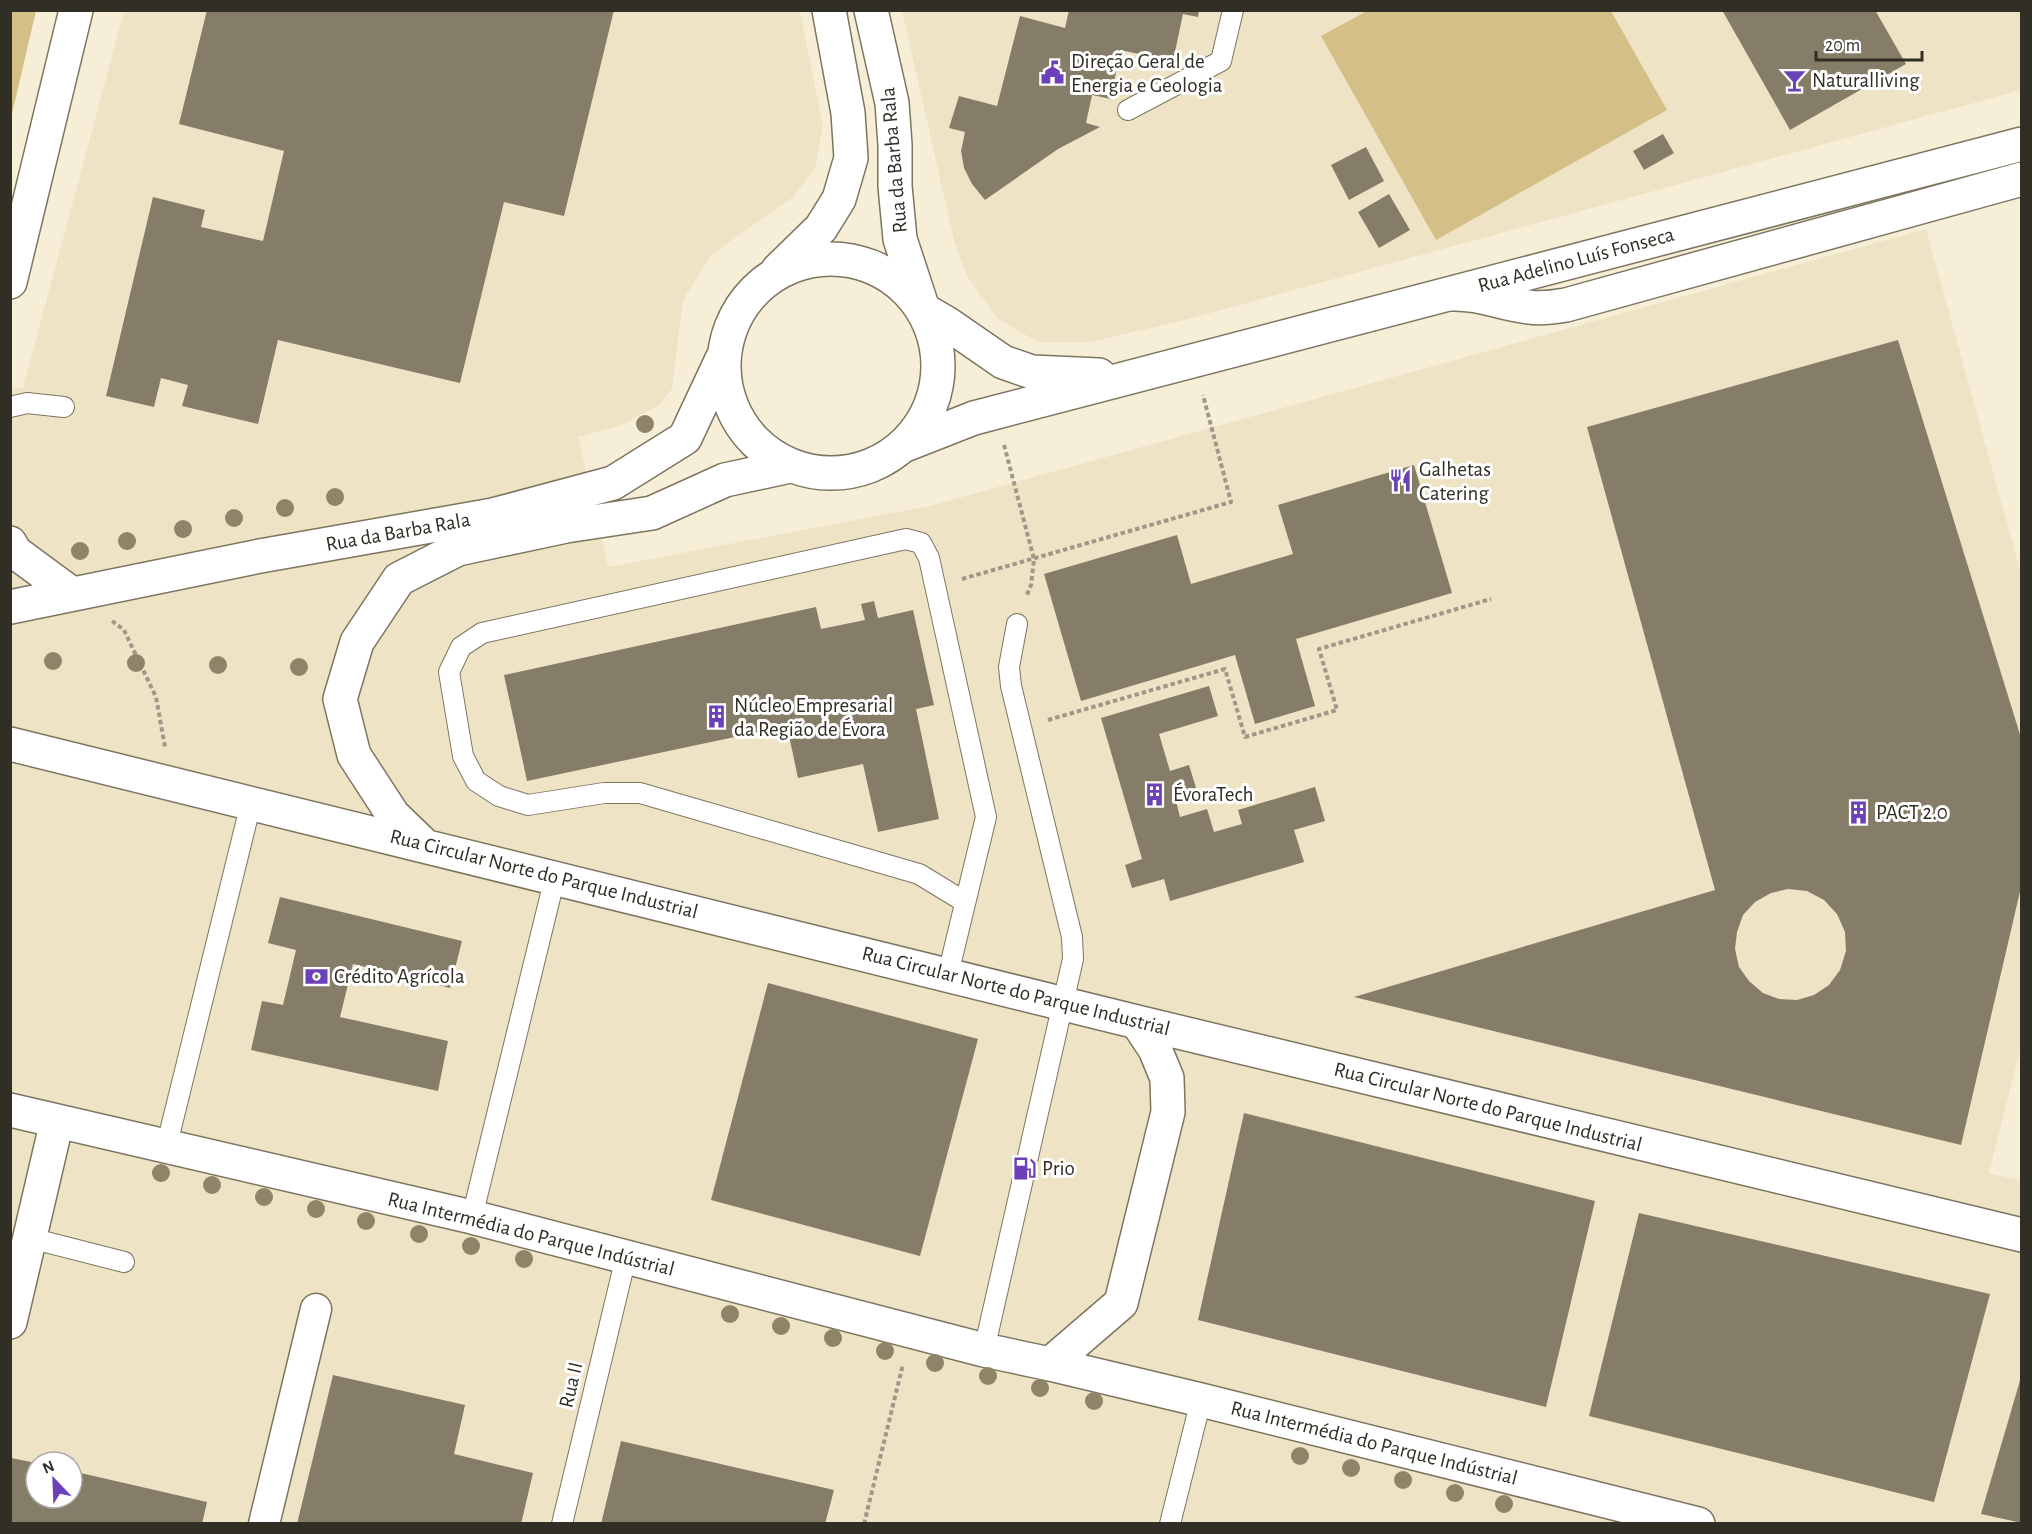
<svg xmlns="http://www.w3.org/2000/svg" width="2032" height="1534" font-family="'Alegreya Sans',sans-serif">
<rect width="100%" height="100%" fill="#f7eed7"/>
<path fill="#eee3c5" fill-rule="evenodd" d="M124,11H800L823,126L815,169L793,197L711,255L683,300L672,389L659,405L619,426L578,437L608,567L930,506L1926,229L2021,574V1046L1989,1173L2021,1181V1523H11L10,389L23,388ZM36,1462H72V1498H36Z
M902,11H2021V90L1181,321L1090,342H1038L998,319L967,276L954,240Z"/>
<path fill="#d4c087" d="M11,10L36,11L11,118L10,11Z
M1367,11H1611L1667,110L1436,240L1321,36Z"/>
<path fill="#857d68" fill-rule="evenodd" d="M207,10H614L564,216L504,202L460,383L278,340L258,424L182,406L188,385L161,378L154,407L106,396L153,197L205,210L201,227L263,241L284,151L179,124Z
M1069,10H1199L1198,17L1183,14L1173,61L1120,50L1111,99L1092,95L1086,123L1100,127L1058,149L985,200L972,184L964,168L961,151L965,132L949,128L959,96L997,106L1020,16L1065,28Z
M1722,10H1875L1906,64L1790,130Z
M1663,134L1674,153L1644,170L1633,151Z
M1366,147L1384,181L1349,200L1331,165Z
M1389,194L1410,230L1379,248L1358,212Z
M1898,340L2022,741V883L1961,1145L1354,997L1715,890L1587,427ZM1788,889L1807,891L1824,900L1837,914L1845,932L1846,951L1840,970L1829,985L1814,995L1797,1000L1779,999L1763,993L1749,981L1739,967L1735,949L1737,932L1743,915L1755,902L1771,893Z
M1414,465L1452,593L1296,639L1315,706L1255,724L1235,655L1081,701L1044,574L1177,535L1191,584L1293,554L1278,505Z
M874,601L878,618L913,610L934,705L916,709L939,819L878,832L863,764L798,778L787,726L527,781L504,675L816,607L821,629L865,620L861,604Z
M1209,686L1218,716L1159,734L1170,771L1189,765L1197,791L1175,797L1180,817L1207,809L1214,832L1242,824L1238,810L1315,787L1325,821L1294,830L1304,862L1170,901L1164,879L1132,888L1125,865L1142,859L1101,718Z
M280,897L462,941L450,988L353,964L340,1017L448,1041L438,1091L251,1050L262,1001L283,1005L296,950L268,943Z
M768,983L978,1039L920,1256L711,1200Z
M1244,1113L1595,1201L1546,1407L1198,1320Z
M1639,1213L1990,1294L1934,1502L1589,1416Z
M333,1375L465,1405L454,1454L533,1473L521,1524H297Z
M2021,1377H2022V1523L1981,1514Z
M621,1441L834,1490L825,1524H601Z
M11,1458L36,1463V1498H72V1471L207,1502L202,1524H10Z"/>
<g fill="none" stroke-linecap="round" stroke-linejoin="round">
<defs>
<path id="service" d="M1128,110L1221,61L1233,10
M10,407L27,403L64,407
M948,974L986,817L929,558L921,543L906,539L482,633L461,647L449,672L463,756L476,781L499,796L528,805L604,793H640L919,874L965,902
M166,1148L251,803
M472,1217L555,877
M30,1238L124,1262
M984,1350L1073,959L1072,937L1011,686L1009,667L1017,624
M562,1524L626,1257
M1170,1524L1201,1400"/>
<path id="pedestrian" d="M264,1524L316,1309"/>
<path id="minor" d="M871,10L892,103L895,145V186L900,239L921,303
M724 366a107 107 0 1 1 214 0a107 107 0 1 1-214 0Z
M778,270L821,228L839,199L851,158L848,113L829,10
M10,282L76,10
M1451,294C1482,293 1500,304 1529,307C1541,309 1554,307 1566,305L2022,179
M10,543L15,552L72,594
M10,607L260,556L493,515L613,483L685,438L723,357
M10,744L1137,1022L2022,1235
M423,844L393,815L354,755L340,699L357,642L399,579L458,549L566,526L652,513L725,480L790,466
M10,1110L472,1217L984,1350L1050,1364L1121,1303L1168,1112L1167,1078L1155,1049L1137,1022
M10,1322L57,1121
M1050,1364L1201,1400L1698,1524"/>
<path id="tertiary" d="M924,310L948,324L1003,362L1032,372L1099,375
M905,445L974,418L2022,144"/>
</defs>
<use href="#service" stroke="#7d7560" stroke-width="22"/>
<use href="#pedestrian" stroke="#7d7560" stroke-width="33"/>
<use href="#minor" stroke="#7d7560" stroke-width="36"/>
<use href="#tertiary" stroke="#7d7560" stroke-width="36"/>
<path stroke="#9f9888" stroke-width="4" stroke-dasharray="4.5 3" stroke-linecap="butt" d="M1004,445L1034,559L1031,585L1026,597
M962,579L1231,502L1203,395
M112,621L124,630L156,697L165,747
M1048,720L1225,669L1245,737L1337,710L1319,649L1491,599
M864,1524L903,1364"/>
<use href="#service" stroke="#fff" stroke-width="20"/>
<use href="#pedestrian" stroke="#fff" stroke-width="30"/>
<use href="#minor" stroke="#fff" stroke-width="33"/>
<use href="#tertiary" stroke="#fff" stroke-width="33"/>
</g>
<g fill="#8e8468">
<circle cx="645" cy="424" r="9"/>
<circle cx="335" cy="497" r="9"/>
<circle cx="285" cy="508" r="9"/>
<circle cx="234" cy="518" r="9"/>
<circle cx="183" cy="529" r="9"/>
<circle cx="127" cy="541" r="9"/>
<circle cx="80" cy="551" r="9"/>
<circle cx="53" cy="661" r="9"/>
<circle cx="136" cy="663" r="9"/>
<circle cx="218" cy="665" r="9"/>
<circle cx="299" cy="667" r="9"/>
<circle cx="161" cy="1173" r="9"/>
<circle cx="212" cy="1185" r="9"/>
<circle cx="264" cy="1197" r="9"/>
<circle cx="316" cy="1209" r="9"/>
<circle cx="366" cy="1221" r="9"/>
<circle cx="419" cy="1234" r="9"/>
<circle cx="471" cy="1246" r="9"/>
<circle cx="524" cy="1259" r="9"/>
<circle cx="730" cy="1314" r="9"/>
<circle cx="781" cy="1326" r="9"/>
<circle cx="833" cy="1338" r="9"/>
<circle cx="885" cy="1351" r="9"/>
<circle cx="935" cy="1363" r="9"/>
<circle cx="988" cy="1376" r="9"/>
<circle cx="1040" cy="1388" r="9"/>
<circle cx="1094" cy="1401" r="9"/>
<circle cx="1300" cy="1456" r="9"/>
<circle cx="1351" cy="1468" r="9"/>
<circle cx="1403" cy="1480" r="9"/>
<circle cx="1455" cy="1493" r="9"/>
<circle cx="1504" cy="1504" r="9"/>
</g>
<defs>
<symbol id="civic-bare" viewBox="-9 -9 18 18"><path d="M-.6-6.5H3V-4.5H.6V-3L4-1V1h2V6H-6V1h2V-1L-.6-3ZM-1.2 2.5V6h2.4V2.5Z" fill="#6b40b8" stroke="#fff" stroke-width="2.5" paint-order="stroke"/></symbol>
<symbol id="bar-bare" viewBox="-9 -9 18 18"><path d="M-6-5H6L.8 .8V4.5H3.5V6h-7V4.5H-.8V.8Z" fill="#6b40b8" stroke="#fff" stroke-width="2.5" paint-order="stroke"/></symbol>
<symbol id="restaurant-bare" viewBox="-9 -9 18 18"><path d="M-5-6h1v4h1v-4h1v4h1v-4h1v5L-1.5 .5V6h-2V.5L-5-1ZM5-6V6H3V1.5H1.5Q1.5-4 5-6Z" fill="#6b40b8" stroke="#fff" stroke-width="2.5" paint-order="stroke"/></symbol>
<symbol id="building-bare" viewBox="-9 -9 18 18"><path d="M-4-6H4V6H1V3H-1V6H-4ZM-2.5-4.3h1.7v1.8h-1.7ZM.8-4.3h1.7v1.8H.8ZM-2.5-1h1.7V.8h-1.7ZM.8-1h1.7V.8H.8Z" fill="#6b40b8" stroke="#fff" stroke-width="2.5" paint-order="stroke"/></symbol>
<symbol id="bank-bare" viewBox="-9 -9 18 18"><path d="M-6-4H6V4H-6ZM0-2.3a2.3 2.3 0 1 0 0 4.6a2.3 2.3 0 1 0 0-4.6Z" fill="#6b40b8" stroke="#fff" stroke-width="2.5" paint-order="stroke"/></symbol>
<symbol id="fuel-bare" viewBox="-9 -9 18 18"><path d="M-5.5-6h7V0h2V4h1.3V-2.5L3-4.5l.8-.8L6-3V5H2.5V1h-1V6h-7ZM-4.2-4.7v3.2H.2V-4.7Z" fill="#6b40b8" stroke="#fff" stroke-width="2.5" paint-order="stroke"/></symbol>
</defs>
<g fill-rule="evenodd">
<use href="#civic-bare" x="1036" y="56" width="33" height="33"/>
<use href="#bar-bare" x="1778" y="64" width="33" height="33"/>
<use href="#restaurant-bare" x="1384" y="464" width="33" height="33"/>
<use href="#building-bare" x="700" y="700" width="33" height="33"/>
<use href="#building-bare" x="1138" y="778" width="33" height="33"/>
<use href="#building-bare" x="1842" y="796" width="33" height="33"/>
<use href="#bank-bare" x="300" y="960" width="33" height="33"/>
<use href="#fuel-bare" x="1008" y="1152" width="33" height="33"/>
</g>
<g text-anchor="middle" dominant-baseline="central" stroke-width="6" stroke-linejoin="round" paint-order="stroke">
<g font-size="21" fill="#312e25" stroke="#fff" text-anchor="start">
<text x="1071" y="61">Direção Geral de<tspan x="1071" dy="24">Energia e Geologia</tspan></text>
<text x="1812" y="80">Naturalliving</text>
<text x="1419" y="469">Galhetas<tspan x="1419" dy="24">Catering</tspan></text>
<text x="734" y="705">Núcleo Empresarial<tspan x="734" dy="24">da Região de Évora</tspan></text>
<text x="1173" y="794">ÉvoraTech</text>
<text x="1876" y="812">PACT 2.0</text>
<text x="334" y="976">Crédito Agrícola</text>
<text x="1042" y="1168">Prio</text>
</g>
<g font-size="21" fill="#312e25" stroke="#fff">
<text transform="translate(894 160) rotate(-95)">Rua da Barba Rala</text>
<text transform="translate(1576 260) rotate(-15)">Rua Adelino Luís Fonseca</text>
<text transform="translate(398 532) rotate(-10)">Rua da Barba Rala</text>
<text transform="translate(544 874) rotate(14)">Rua Circular Norte do Parque Industrial</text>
<text transform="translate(1016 991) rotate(14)">Rua Circular Norte do Parque Industrial</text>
<text transform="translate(1488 1107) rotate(14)">Rua Circular Norte do Parque Industrial</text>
<text transform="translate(531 1234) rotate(14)">Rua Intermédia do Parque Indústrial</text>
<text transform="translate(571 1385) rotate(-77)">Rua II</text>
<text transform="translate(1374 1443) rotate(14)">Rua Intermédia do Parque Indústrial</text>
</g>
</g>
<rect width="2032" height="1534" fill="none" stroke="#312e25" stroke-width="24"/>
<g transform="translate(54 1480) rotate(337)"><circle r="28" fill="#ffffff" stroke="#adaba8" stroke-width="1.5"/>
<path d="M0-4.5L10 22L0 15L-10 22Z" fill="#6b40b8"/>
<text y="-9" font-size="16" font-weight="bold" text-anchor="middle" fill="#312e25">N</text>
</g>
<path d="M1816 51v9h106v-9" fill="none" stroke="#312e25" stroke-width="3"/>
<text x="1825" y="51" font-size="18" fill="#312e25" stroke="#ffffff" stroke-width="4.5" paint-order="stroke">20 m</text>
</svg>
